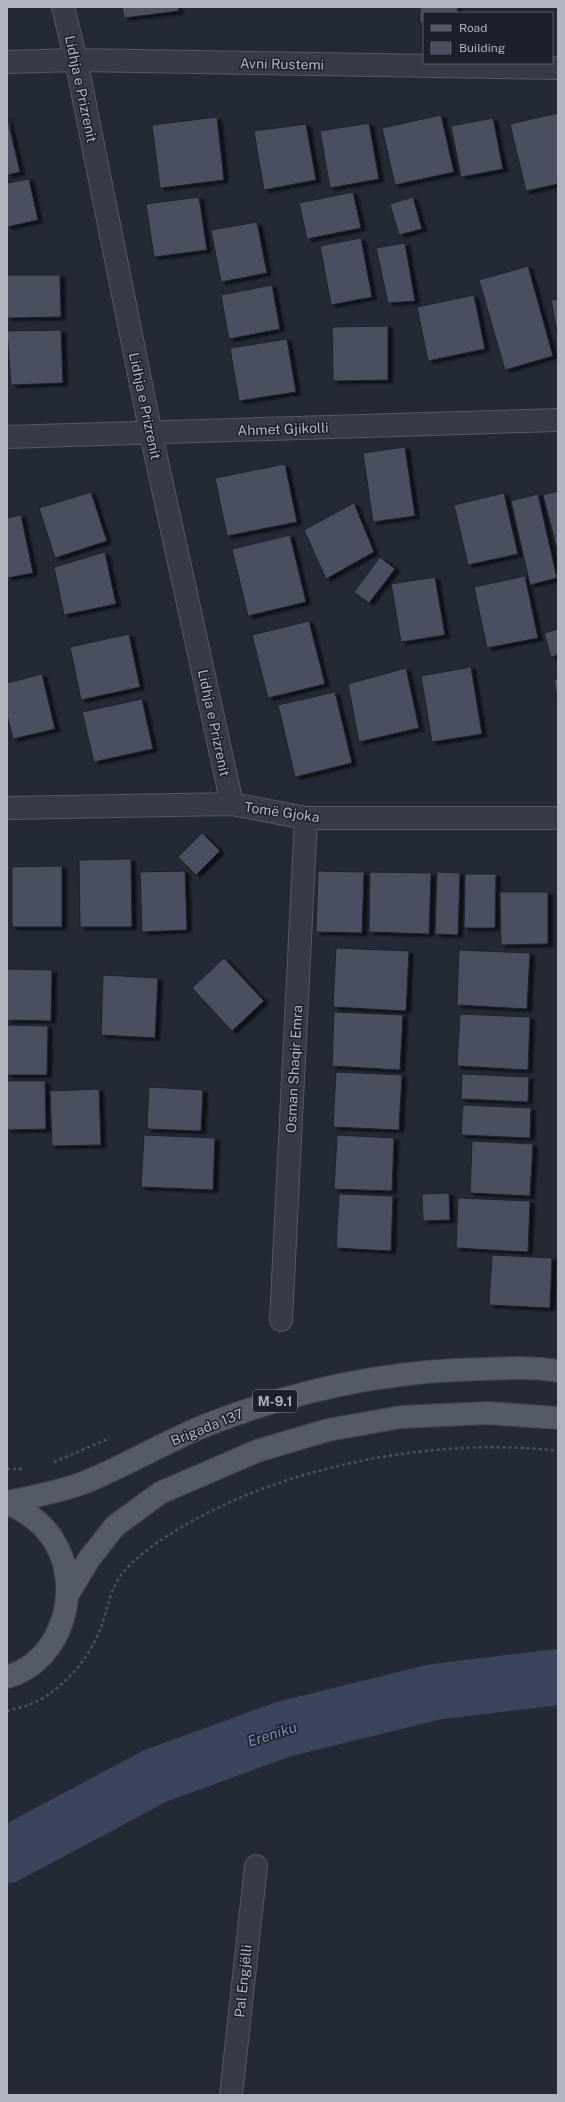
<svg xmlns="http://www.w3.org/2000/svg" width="565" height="2102" font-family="'Public Sans',sans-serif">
<defs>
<filter id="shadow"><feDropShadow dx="4.5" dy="2.5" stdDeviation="1" flood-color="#0009"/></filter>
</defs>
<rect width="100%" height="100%" fill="#232935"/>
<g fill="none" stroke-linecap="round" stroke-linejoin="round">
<path stroke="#3a455d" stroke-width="56" d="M7,1855L155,1776L284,1729L434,1692L558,1677"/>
</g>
<path fill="#494f5f" stroke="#1d222d" filter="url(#shadow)" d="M122,7H178L179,11L124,18Z
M420,7H458L457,13H424V23H420Z
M558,113V184L526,191L510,124Z
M441,115L454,172L395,185L382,128Z
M7,116L20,172L7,175Z
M217,117L224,180L160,188L152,125Z
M493,118L503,169L461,177L451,126Z
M369,123L379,179L330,188L320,131Z
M306,124L316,180L264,190L254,131Z
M29,179L38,220L7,227V183Z
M353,192L361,228L307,239L299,203Z
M199,197L207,250L154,257L146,204Z
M413,197L422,229L399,235L390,204Z
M257,222L267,273L221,282L211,230Z
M361,238L372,297L331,305L320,246Z
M405,243L415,301L388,303L376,248Z
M528,266L553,356L505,370L479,280Z
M7,275H60L61,317L7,318Z
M272,285L280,329L229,339L221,295Z
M474,295L485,349L428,361L417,307Z
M558,299V337L551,300Z
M388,326V380L333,381L332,327Z
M61,330L63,383L11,385L7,331Z
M287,339L296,392L239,401L230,348Z
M405,447L415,516L373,522L363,453Z
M285,464L297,522L227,536L215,478Z
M558,491V553L543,495Z
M91,492L107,541L55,558L39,508Z
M504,493L518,554L468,565L454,505Z
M538,494L557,578L530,585L511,501Z
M354,503L374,552L326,579L304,530Z
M21,515L33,573L7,578V518Z
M290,535L306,602L248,616L232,549Z
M105,552L116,604L64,615L54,567Z
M380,557L395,569L369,603L354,592Z
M525,576L538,638L487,648L474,587Z
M435,577L445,635L401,642L391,584Z
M309,621L325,684L268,698L252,635Z
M558,629V655L551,657L544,633Z
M129,634L140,687L81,700L70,647Z
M471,667L482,734L432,742L421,676Z
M406,668L419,728L359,742L348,684Z
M42,674L55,729L13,739L7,715V683Z
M558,679V703L554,680Z
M335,692L352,763L295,777L278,705Z
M142,699L153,749L94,762L82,712Z
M202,833L220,851L196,875L178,857Z
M131,859L132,927H80L79,860Z
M62,866V927H12V867Z
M185,871L187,930L142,932L140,872Z
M318,871L364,872L362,933L316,932Z
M370,872L431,873L429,934L369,932Z
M437,872L460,873L458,935L435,934Z
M465,874H496L495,928H464Z
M500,892H548V944L501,945Z
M336,948L409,951L406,1011L333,1007Z
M459,950L530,953L527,1009L457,1005Z
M224,958L264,1001L232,1031L192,988Z
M7,969L52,970L51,1021L7,1020Z
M103,975L158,978L155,1038L101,1035Z
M334,1012L403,1015L400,1070L332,1066Z
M460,1014L530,1017L528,1070L457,1066Z
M7,1025L48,1026L47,1075H7Z
M336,1072L402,1075L399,1130L333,1127Z
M462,1074L529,1077L528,1102L461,1099Z
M7,1081H45L46,1129L7,1130Z
M149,1087L203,1090L201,1131L147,1129Z
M99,1089L101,1145L52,1146L50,1091Z
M463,1105L531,1108L530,1138L461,1135Z
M144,1135L215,1138L213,1190L141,1187Z
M337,1135L394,1138L392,1191L334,1189Z
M472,1141L533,1144L530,1196L470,1193Z
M449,1193L450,1220L423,1221L422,1194Z
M339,1194L393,1196L391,1251L336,1248Z
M458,1198L530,1201L528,1252L456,1248Z
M492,1255L552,1258L550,1308L489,1305Z"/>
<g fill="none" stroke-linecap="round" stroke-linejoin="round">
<defs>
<path id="minor" d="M63,7L76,60L151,434L232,804
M7,62L76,60L558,68
M7,437L558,420
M7,808L232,804L306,818H558
M281,1320L306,818
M231,2095L256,1866"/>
<path id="primary" d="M7,1502C33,1497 58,1492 83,1483C126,1466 166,1441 209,1424C297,1390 391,1370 486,1369C510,1368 534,1367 558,1371
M7,1503C25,1511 41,1521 52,1538C84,1584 64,1661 7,1677
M68,1594L89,1559L115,1526L160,1493L257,1451L328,1430L401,1417L487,1413L558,1418"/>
</defs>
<use href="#minor" stroke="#545864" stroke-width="24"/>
<use href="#primary" stroke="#3f444f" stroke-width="24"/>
<path stroke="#465458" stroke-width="2.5" stroke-dasharray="3 3" stroke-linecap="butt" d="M54,1462L110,1438
M7,1469H23
M7,1711C17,1708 29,1706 38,1701C66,1686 90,1657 101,1627C107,1611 110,1590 121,1575C136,1556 157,1542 177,1530C280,1466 438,1436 558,1451"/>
<use href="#minor" stroke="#363b46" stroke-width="22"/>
<use href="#primary" stroke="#545a66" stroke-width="22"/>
</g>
<g text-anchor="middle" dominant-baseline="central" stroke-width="3" stroke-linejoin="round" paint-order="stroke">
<rect fill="#1b202b" stroke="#848895" stroke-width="1" x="253" y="1390" width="44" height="22" rx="3"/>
<g font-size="13" font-weight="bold" fill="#b1b5c2">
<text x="275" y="1401">M-9.1</text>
</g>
<g font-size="14" fill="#b1b5c2" stroke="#1b202b">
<text transform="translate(282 64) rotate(1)">Avni Rustemi</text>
<text transform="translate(81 89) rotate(78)">Lidhja e Prizrenit</text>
<text transform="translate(145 406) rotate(78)">Lidhja e Prizrenit</text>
<text transform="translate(283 429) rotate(-2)">Ahmet Gjikolli</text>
<text transform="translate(214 723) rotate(78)">Lidhja e Prizrenit</text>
<text transform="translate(282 812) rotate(8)">Tomë Gjoka</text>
<text transform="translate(294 1069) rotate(-87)">Osman Shaqir Emra</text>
<text transform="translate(207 1427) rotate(-22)">Brigada 137</text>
<text transform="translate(243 1981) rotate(-84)">Pal Engjëlli</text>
</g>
<g font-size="15" font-style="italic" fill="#7c8aa8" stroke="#1b202b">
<text transform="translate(272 1734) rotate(-18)">Ereniku</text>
</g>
</g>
<rect width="565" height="2102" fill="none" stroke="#b1b5c2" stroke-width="16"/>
<rect x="423" y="12" width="130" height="52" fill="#1b202b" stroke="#575c67"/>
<rect x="431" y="25" width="20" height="6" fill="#545a66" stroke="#575c67"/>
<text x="459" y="32" font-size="12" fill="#b1b5c2">Road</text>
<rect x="431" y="42" width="20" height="12" fill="#494f5f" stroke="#575c67"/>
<text x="459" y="52" font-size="12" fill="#b1b5c2">Building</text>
</svg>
